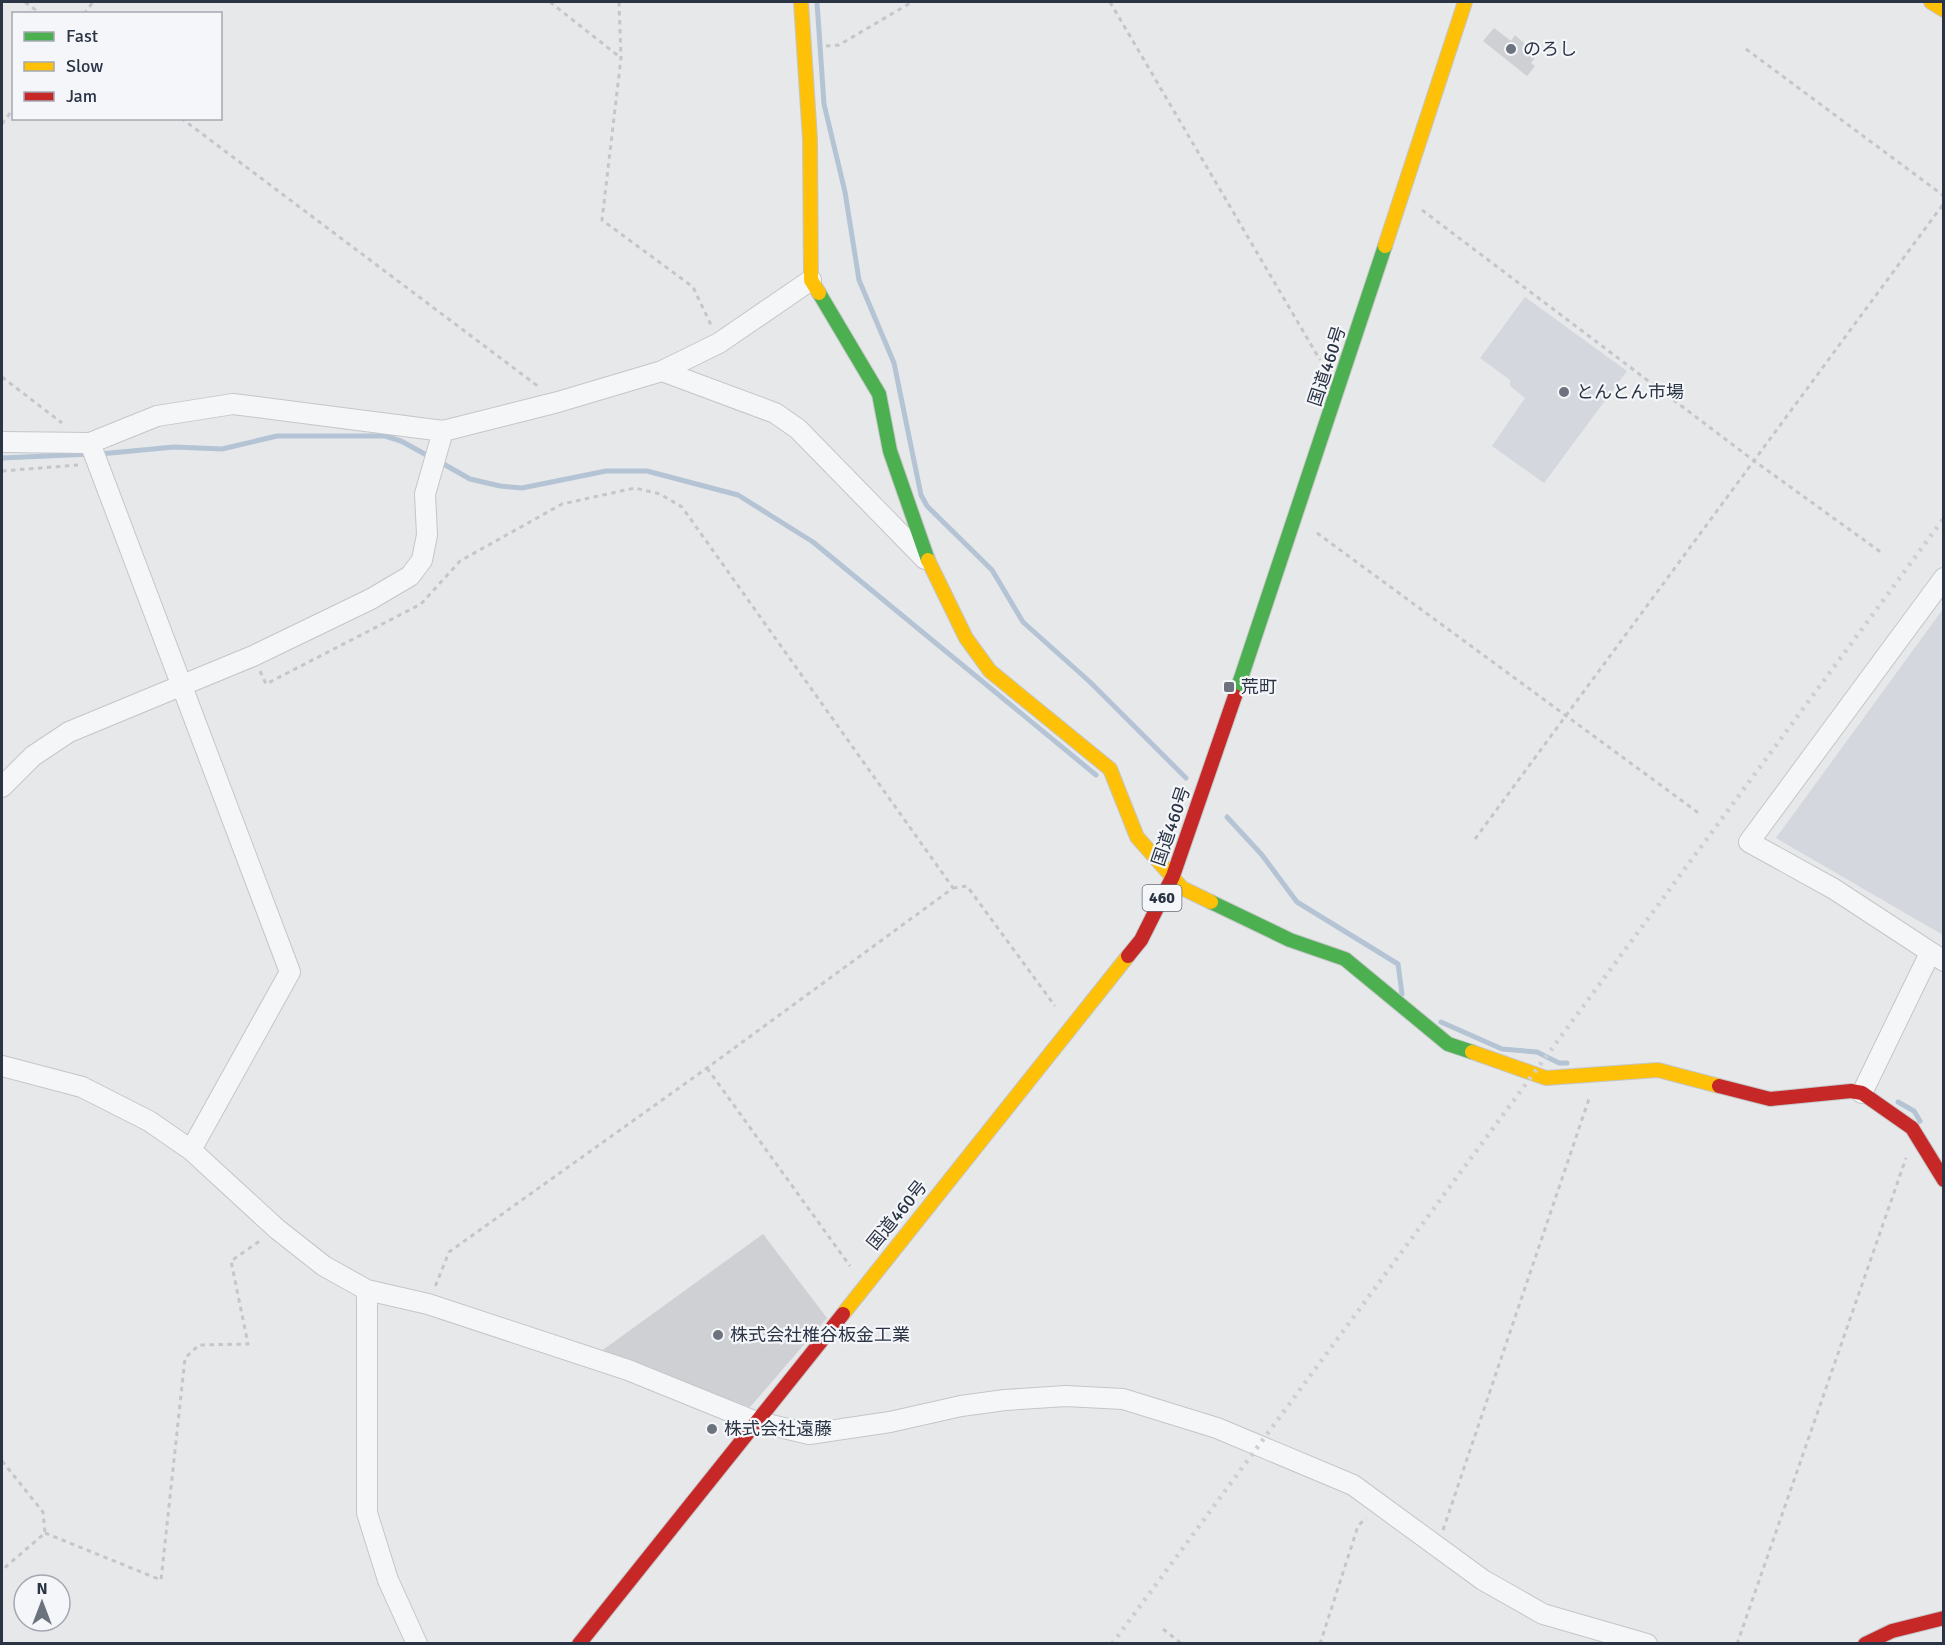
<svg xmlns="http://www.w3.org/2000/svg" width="1945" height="1645" font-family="Signika,'Noto Sans JP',sans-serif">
<rect width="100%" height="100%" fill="#e6e8ea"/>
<path fill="#d4d7dd" d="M1525,297L1627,371L1544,483L1492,446L1525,398L1510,386V380L1480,358Z
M1943,609V935L1776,838Z"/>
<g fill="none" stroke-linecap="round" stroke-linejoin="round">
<path stroke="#b4c4d5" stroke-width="5" d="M817,2L824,104L845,192L859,280L894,363L921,495L927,506L992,570L1023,622L1090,682L1186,778
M100,454L174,447L222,449L277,436H385L401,441L432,458
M2,458L91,454
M440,462L470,479L500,486L522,488L606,471H647L738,495L813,542L1096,775
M1227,817L1262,855L1297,902L1398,964L1402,994
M1441,1022L1502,1049L1537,1052L1559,1063H1567
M1898,1102L1914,1111L1920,1121"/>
</g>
<path fill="#ced0d3" d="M1494,28L1511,41L1515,35L1537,55L1531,63L1535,66L1527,76L1483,41Z
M763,1234L827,1318L750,1407L600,1352Z"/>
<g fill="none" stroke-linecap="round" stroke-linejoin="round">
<defs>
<path id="street" d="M662,371L775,413L798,429L925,559
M2,442L90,443L157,416L233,404L443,431L558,402L662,371L719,343L811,280
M90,443L290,972L191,1150
M1944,578L1749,842L1834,889L1944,961
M2,787L33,756L69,732L253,656L371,599L410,576L422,560L427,535L425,494L443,431
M2,1066L82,1087L149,1121L191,1150L277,1229L324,1266L367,1290L428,1304L628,1370L754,1421L809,1434L890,1422L961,1406L1005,1400L1066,1396L1123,1399L1217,1428L1353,1485L1483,1580L1543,1614L1647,1644
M1862,1093L1930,953
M367,1290V1513L388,1580L417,1644"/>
<path id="fast" d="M819,293L879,394L890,451L928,560
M1235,696L1385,246
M1211,902L1290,940L1345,959L1448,1044L1472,1052"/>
<path id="slow" d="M801,2L810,139L811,280L819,293
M1931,2L1944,10
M1385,246L1465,2
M928,560L966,638L990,671L1110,769L1137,837L1182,888L1211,902
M1472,1052L1546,1078L1658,1070L1719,1086
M843,1314L1128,956"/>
<path id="jam" d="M1128,956L1141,940L1173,876L1235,696
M1719,1086L1770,1099L1851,1091L1862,1093L1912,1128L1944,1180
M579,1644L843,1314
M1865,1644L1892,1631L1944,1618"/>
</defs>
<use href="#street" stroke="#c4c6c8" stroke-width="22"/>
<use href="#fast" stroke="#c4c6c8" stroke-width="16"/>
<use href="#slow" stroke="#c4c6c8" stroke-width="16"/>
<use href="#jam" stroke="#c4c6c8" stroke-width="16"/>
<path stroke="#c5c6ca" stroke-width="3" stroke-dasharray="4.5 4.5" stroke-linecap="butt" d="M25,2L41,14
M550,2L621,58
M619,2L621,58L602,220L693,287L712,327
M1110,2L1320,360
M84,14L93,2
M826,46L839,45L912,2
M1746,49L1944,196
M181,118L539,387
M2,124L14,108
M1422,210L1753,460L1882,553
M2,377L62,423
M2,471L78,465
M1317,533L1700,814
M260,671L266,684L421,604L460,561L562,504L635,488L660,494L682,507L953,888L707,1068L449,1252L435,1287
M1475,839L1944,203
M953,888L967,886L1055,1006
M707,1068L850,1266
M2,1461L43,1512L45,1533L2,1570
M1443,1530L1590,1096
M45,1533L161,1580L185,1358L199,1345L248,1344L231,1261L261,1240
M1163,1629L1182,1644
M1320,1644L1358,1526L1366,1518
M1737,1644L1906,1158"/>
<use href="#street" stroke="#f5f6f7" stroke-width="20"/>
<use href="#fast" stroke="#4caf50" stroke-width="14"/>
<use href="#slow" stroke="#ffc107" stroke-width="14"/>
<use href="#jam" stroke="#c62828" stroke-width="14"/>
<path stroke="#cecfd2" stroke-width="4.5" stroke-dasharray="3 6" stroke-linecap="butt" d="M1112,1644L1944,518"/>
</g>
<g fill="#6c737f" stroke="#f4f6f9" stroke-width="2">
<circle cx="1511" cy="49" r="6"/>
<circle cx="1564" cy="392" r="6"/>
<rect x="1223" y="681" width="12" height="12" rx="3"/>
<circle cx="718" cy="1335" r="6"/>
<circle cx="712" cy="1429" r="6"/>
</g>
<g text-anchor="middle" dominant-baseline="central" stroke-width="4.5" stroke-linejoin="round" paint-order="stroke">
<rect fill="#f4f6f9" stroke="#676e7b" stroke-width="1.5" x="1142.5" y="885" width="39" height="26" rx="4.5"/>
<g font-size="16" font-weight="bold" fill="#2b3445">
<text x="1162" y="898">460</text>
</g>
<g font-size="18" fill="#2b3445" stroke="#f4f6f9" text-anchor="start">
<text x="1523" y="49">のろし</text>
<text x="1576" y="392">とんとん市場</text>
<text x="1241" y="687">荒町</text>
<text x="730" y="1335">株式会社椎谷板金工業</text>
<text x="724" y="1429">株式会社遠藤</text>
</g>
<g font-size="18" fill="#2b3445" stroke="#f4f6f9">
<text transform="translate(1327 366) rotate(-72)">国道460号</text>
<text transform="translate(1171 826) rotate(-71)">国道460号</text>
<text transform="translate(897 1215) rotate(-51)">国道460号</text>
</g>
</g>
<rect width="1945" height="1645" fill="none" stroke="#2b3445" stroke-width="6"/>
<rect x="12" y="12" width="210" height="108" fill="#f4f6f9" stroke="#a4a8b1" stroke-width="1.5"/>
<rect x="24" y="32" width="30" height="9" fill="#4caf50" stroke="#a4a8b1" stroke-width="1.5"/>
<text x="66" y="42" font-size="18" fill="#2b3445">Fast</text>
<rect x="24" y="62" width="30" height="9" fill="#ffc107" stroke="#a4a8b1" stroke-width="1.5"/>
<text x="66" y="72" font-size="18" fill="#2b3445">Slow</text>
<rect x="24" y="92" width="30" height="9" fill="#c62828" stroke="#a4a8b1" stroke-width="1.5"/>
<text x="66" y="102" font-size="18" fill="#2b3445">Jam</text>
<g transform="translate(42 1603)"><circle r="28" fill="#f4f6f9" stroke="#a4a8b1" stroke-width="1.5"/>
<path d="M0-4.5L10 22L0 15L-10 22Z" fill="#6c737f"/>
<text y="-9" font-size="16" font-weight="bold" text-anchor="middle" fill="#2b3445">N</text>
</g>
</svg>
